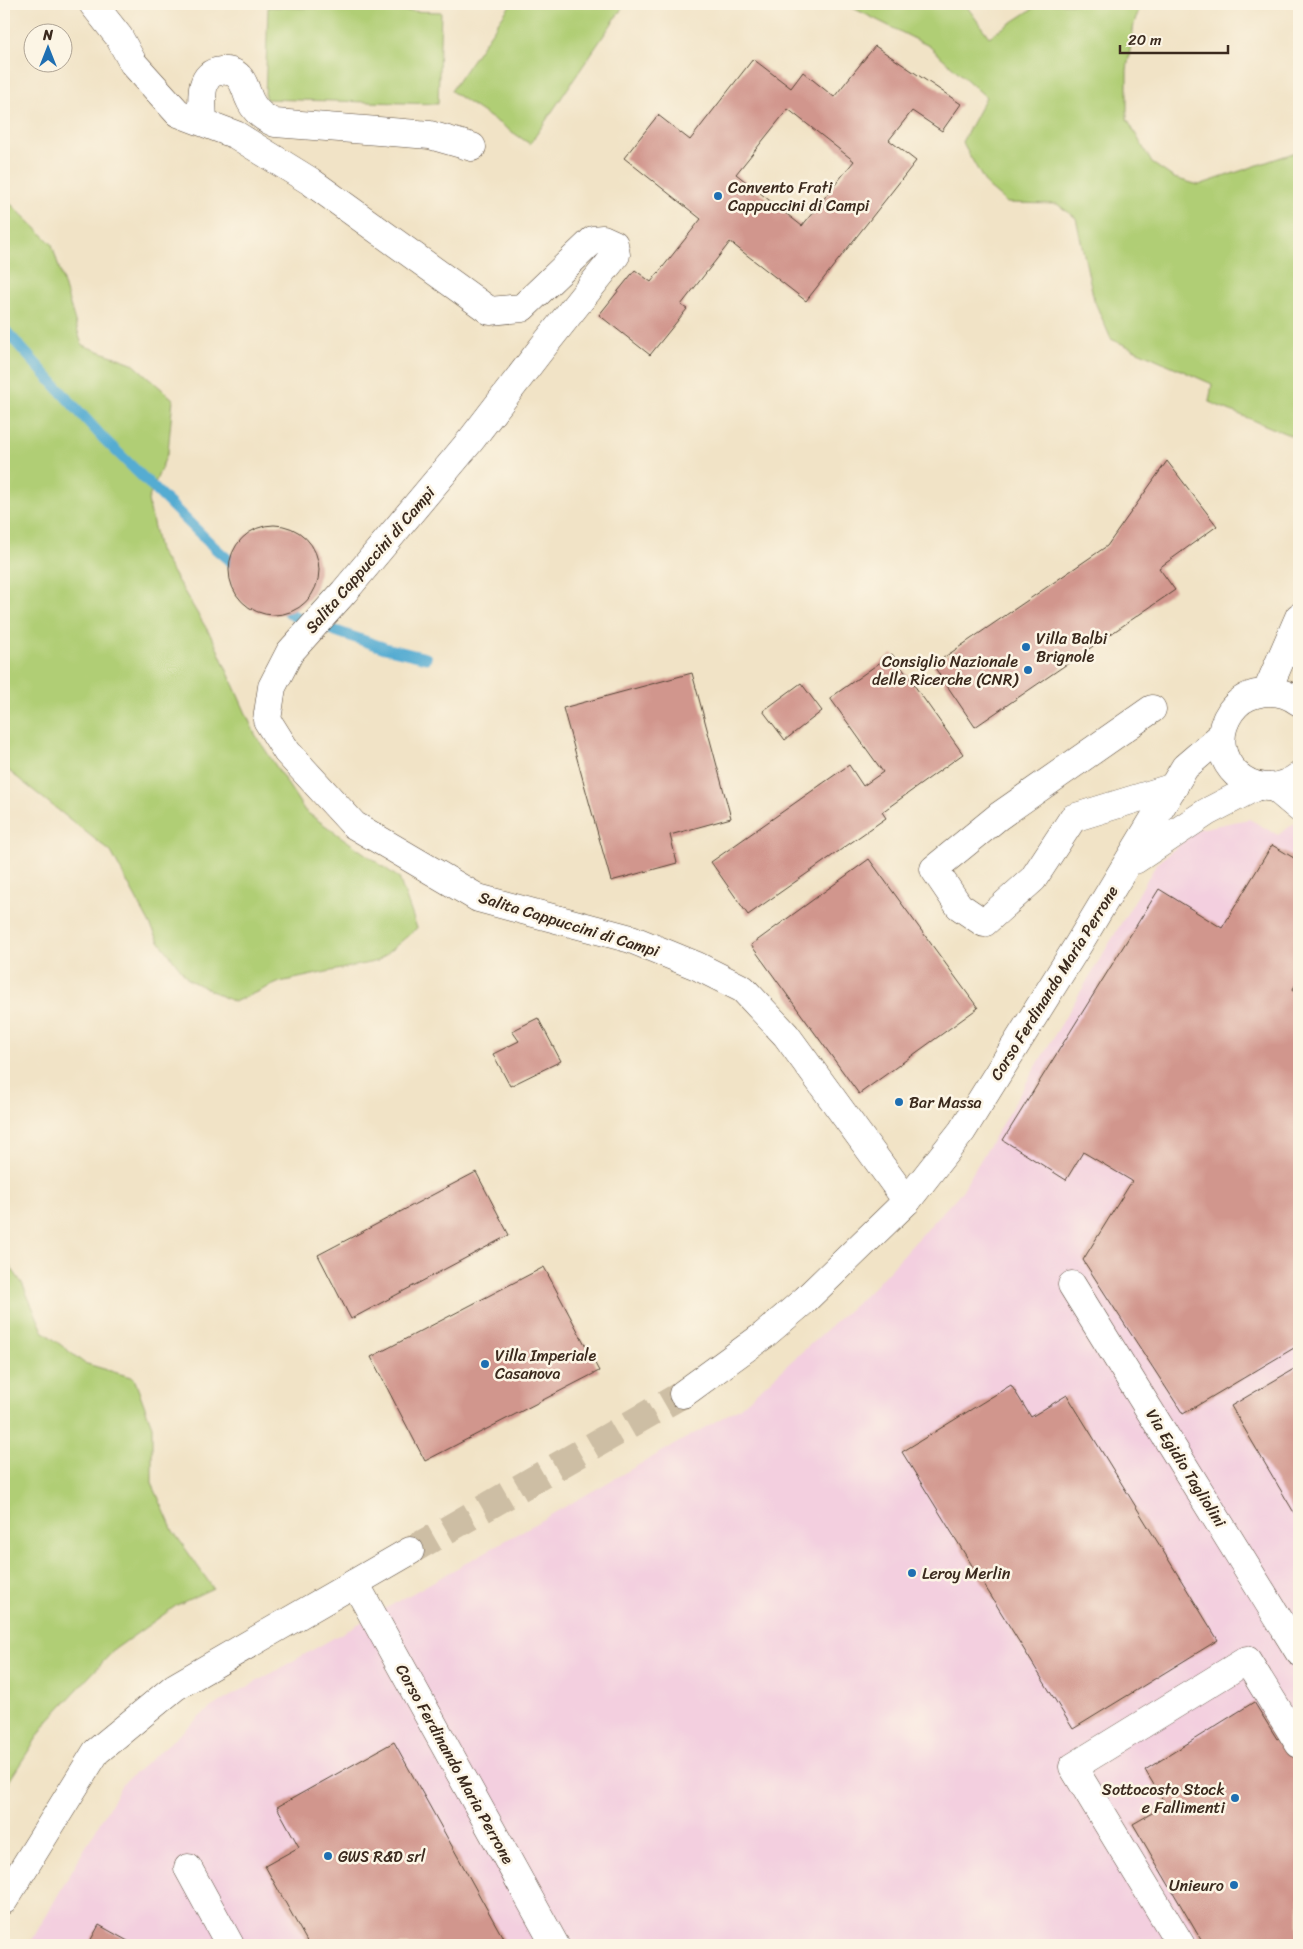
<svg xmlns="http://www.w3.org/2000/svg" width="1303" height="1949" font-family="Sriracha,sans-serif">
<rect width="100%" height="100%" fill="#fcf5e5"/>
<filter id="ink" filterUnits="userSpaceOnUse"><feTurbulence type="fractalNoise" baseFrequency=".02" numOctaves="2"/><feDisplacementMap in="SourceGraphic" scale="10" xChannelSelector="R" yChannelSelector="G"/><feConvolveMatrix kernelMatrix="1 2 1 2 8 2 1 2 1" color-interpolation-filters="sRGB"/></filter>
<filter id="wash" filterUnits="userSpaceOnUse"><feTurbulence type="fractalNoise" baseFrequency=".0096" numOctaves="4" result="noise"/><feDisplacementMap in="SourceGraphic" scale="20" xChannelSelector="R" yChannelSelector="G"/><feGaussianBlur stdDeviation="1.12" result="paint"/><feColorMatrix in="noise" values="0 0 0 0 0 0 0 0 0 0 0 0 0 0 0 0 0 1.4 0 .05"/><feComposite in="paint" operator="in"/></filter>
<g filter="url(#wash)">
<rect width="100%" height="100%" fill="#f1e3c6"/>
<path fill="#f3cfdf" d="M1249,819L1278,835L1299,820V1945H29L122,1784L210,1708L739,1408L871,1290L962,1191L1157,863L1199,829Z"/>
<path fill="#b0ce75" stroke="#767c4a" d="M511,4H625L530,144L451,91Z
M845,4H965L989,37L1040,4H1141L1134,24L1127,70V119L1152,163L1174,178L1199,185L1299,151V439L1209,402L1212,384L1111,339L1094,300L1076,218L1057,204L1007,203L987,186L962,142L986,97L929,46Z
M268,7L441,12L438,104L265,99Z
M4,200L13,206L52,244L82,345L132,363L173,399L168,452L148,500L159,550L214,641L255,734L305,811L399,878L417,928L378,961L280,982L234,1002L189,980L159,941L111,852L4,767Z
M4,1258L22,1283L43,1331L84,1363L134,1378L152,1426V1483L173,1531L213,1588L177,1605L115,1649L47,1722L4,1789Z"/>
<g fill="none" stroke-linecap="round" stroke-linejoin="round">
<path stroke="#55acd2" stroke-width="11" d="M4,329L104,439L216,549L295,617L385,648L426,658"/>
</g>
<g id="blocks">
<path fill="#d1968d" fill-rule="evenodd" d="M875,46L961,104L942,131L912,111L889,140L916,161L806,301L730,242L681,305L687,309L650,355L599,315L635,270L651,282L701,219L624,158L658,115L690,140L753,59L791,88L803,72L834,97ZM788,109L854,161L802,226L736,174Z
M1167,461L1217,526L1159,568L1175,590L975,727L933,665L1107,546Z
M229 570a45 45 0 1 1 90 0a45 45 0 1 1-90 0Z
M892,654L963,754L882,812L886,818L748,915L711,862L849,765L863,786L883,772L830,698Z
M692,673L731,818L670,835L677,863L611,881L563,708Z
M801,683L822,711L785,740L763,711Z
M1272,845L1299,861V979L1293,989L1299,1000V1345L1183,1414L1083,1260L1132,1181L1083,1152L1066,1180L1003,1140L1159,889L1222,928Z
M869,859L978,1008L859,1094L751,945Z
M538,1018L561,1061L510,1086L493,1054L519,1041L512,1031Z
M476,1172L509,1235L351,1319L318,1255Z
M544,1267L599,1371L425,1461L371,1357Z
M1299,1366V1521L1231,1406Z
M1011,1385L1031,1417L1067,1395L1218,1640L1073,1729L902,1452Z
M1254,1702L1277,1739L1299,1726V1945H1204L1133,1824L1166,1805L1145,1770Z
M394,1742L507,1945H309L265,1866L299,1847L277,1807Z
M99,1925L135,1945H88Z"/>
</g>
</g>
<g filter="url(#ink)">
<use href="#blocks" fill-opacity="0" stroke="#564637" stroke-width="1"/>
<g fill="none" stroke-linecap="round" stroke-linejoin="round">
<path stroke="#cdbea4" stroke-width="28" stroke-dasharray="28 14" stroke-linecap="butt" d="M410,1551L683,1394"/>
<defs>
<path id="minor" d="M93,4L119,37L133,63L178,113L236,135L310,181L490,311L522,308L593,240L603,239L614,244L616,255L542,348L471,440L344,592L290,652L272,687L267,720L287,752L354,825L478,898L631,939L697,966L743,989L786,1035L907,1201
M203,122C203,105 196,73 221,71C228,70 235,72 239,77C243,81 244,85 246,90C251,107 259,116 275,123L430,135L472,147
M1152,709L999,816L934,869L959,906L984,923L1033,879L1073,818L1174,787
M1274,787L1299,808
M1072,1285L1299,1652
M355,1583L555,1945
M188,1868L230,1945
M1181,1945L1073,1767L1247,1660L1299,1744"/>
<path id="major" d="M1267,691L1299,617
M1299,702C1286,692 1271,690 1256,694C1246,696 1237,703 1231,711C1199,758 1254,810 1299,776
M1135,860L1207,812L1257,786
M683,1394L764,1335L805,1300L907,1201L962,1131L1078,945L1185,767L1221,736
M4,1900L96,1752L175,1687L410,1551"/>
</defs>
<use href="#minor" stroke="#564637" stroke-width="29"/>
<use href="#major" stroke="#564637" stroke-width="29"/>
<use href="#minor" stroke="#fff" stroke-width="28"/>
<use href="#major" stroke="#fff" stroke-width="28"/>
</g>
</g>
<g fill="#1f6fb2" stroke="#fcf5e5" stroke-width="2">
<circle cx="718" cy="196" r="5"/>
<circle cx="1026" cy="647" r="5"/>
<circle cx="1028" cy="670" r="5"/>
<circle cx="899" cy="1102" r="5"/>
<circle cx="485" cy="1364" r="5"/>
<circle cx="912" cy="1573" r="5"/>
<circle cx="1235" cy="1798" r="5"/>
<circle cx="328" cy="1856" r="5"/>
<circle cx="1234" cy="1885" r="5"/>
</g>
<g text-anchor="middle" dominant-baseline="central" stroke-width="5" stroke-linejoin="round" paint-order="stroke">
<g font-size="16" fill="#3b2a1e" stroke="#fcf5e5" text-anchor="start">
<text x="728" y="187">Convento Frati<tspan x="728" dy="18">Cappuccini di Campi</tspan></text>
<text x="1036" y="638">Villa Balbi<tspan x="1036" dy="18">Brignole</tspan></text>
<text x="1018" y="661" text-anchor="end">Consiglio Nazionale<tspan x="1018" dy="18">delle Ricerche (CNR)</tspan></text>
<text x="909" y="1102">Bar Massa</text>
<text x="495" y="1355">Villa Imperiale<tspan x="495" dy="18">Casanova</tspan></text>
<text x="922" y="1573">Leroy Merlin</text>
<text x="1225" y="1789" text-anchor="end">Sottocosto Stock<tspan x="1225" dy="18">e Fallimenti</tspan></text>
<text x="338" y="1856">GWS R&amp;D srl</text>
<text x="1224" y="1885" text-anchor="end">Unieuro</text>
</g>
<g font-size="16" fill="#3b2a1e" stroke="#fcf5e5">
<text transform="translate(370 560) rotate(-49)">Salita Cappuccini di Campi</text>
<text transform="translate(569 924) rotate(17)">Salita Cappuccini di Campi</text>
<text transform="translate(1054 983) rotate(-58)">Corso Ferdinando Maria Perrone</text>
<text transform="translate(1186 1468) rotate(58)">Via Egidio Tagliolini</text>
<text transform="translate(455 1764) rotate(61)">Corso Ferdinando Maria Perrone</text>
</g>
</g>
<rect width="1303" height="1949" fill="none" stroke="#fcf5e5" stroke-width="20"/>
<g transform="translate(48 48)"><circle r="24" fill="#fcf5e5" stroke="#afa495"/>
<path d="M0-4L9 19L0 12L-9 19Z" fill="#1f6fb2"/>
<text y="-8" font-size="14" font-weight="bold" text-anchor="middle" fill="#3b2a1e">N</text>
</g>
<path d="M1120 45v8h108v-8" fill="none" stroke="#3b2a1e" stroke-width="2.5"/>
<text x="1128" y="45" font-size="15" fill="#3b2a1e" stroke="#fcf5e5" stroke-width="4" paint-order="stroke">20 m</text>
</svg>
